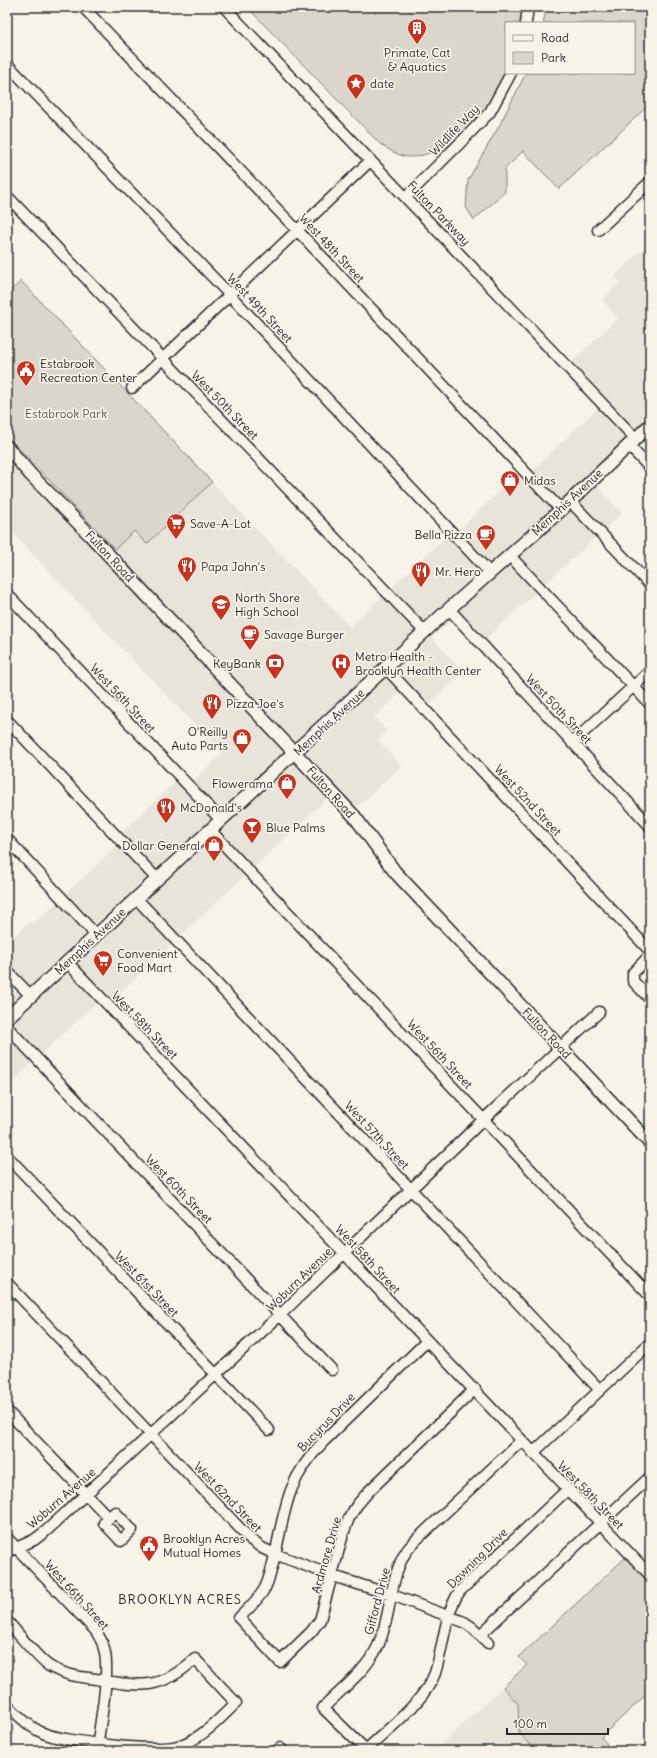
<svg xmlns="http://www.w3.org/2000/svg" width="657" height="1758" font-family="Delius,sans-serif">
<rect width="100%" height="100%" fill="#f7f3e8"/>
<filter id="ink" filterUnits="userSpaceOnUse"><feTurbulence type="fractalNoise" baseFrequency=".025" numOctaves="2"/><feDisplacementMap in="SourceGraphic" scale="8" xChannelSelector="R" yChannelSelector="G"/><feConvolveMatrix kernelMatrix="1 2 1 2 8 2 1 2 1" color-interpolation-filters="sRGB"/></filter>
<g filter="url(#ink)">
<path fill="#e8e4da" d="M650,242V433L595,484L622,513L485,639L460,612L432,638L463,672L428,705L409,685L374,717L387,731L378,740L401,766L355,809L337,789L111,1001L104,995L7,1087V943L30,921L33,924L120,844L116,838L181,777L189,785L222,754L7,527V436L115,549L134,530L147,544L212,482L350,627L456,527L459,530L521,470L527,476L607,399L572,362L618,318L602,300L620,282L615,276Z
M503,1687L518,1704L519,1733L536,1751H434Z"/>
<path fill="#dad6cc" stroke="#82807c" d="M247,7H525L522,23H506C506,36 509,60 506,72C501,93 465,138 446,147C438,151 416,158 408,157C398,156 388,149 380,144Z
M547,7H650V104L559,189L523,151L505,169V192L474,220L466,207L468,180L499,126L526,73H634V23H543Z
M21,281L212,482L147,544L134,531L115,549L7,436V294Z
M627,1556L650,1580V1691L601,1737L607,1744L601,1751H536L519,1733L518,1704L503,1687L527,1665L519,1657Z"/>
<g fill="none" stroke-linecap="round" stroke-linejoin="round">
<defs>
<path id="minor" d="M83,7L296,229L561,510
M224,7L635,438
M526,23L528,7
M7,64L229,294L490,573
M7,196L425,632
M406,197L466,137L490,112L511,73
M598,230L650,182
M132,388L370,161
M628,445L650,468
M570,501L650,585
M509,555L650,704
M7,594L221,820
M449,609L650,826
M386,668L650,951
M7,720L157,879
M572,743L650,671
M210,830L650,1296
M7,839L96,935
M136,898L600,1390
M650,955L633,973V981L650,999
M67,962L650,1575
M7,971L31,996
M7,1027L332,1370
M7,1156L269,1430
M7,1283L251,1540L262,1548L275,1554L333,1576L392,1595L464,1622L473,1628L488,1643
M427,1341L323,1442C290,1477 286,1501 277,1546C274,1559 271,1576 265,1588C259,1599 248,1609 239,1618L280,1662L311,1632L320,1620L343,1534L349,1518L357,1505L369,1491L475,1389
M7,1411L109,1518
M521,1441L416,1540C412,1545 406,1550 403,1557C389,1584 391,1617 378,1646C366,1671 342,1689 323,1708L366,1750C387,1730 425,1701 435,1673C444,1646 444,1614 460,1591L568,1489
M533,1453L650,1343
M115,1512L132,1530L121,1541L104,1523Z
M7,1538L95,1630C99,1636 103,1642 104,1649C111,1673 99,1725 97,1751
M7,1552L34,1540L46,1531L281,1314L484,1119L599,1012
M7,1621C18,1633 37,1658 49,1666C64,1675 79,1677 96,1679C140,1687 160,1691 195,1659L236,1703C219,1719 204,1737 181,1745C161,1753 64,1742 43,1733C29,1727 17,1715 7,1704
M480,1635L650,1477
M277,1751L280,1748L283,1751"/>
<path id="major" d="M7,447L31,475L90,535L355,817L395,872L650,1143
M7,1018L449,609L561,510L650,425"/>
</defs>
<use href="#minor" stroke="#2b2b2b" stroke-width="13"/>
<use href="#major" stroke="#2b2b2b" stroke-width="15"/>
<use href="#minor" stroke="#f7f3e8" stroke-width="10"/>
<use href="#major" stroke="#f7f3e8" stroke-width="12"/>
</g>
</g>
<defs>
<symbol id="building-pin" viewBox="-11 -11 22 30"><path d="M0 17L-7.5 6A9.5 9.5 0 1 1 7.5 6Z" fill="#c8321e" stroke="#f7f3e8"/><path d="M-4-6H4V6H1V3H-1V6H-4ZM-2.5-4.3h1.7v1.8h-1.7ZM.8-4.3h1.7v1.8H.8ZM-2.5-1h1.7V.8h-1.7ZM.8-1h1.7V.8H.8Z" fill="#fff"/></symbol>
<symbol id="sight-pin" viewBox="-11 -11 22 30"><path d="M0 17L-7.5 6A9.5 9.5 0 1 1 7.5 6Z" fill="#c8321e" stroke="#f7f3e8"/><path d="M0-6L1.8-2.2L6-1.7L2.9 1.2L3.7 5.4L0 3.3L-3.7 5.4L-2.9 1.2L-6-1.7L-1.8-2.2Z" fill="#fff"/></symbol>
<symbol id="civic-pin" viewBox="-11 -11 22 30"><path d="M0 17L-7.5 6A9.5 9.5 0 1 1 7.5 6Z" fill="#c8321e" stroke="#f7f3e8"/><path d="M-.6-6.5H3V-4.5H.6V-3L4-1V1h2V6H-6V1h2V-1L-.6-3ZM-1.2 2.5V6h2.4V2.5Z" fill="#fff"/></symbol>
<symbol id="shop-pin" viewBox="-11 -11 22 30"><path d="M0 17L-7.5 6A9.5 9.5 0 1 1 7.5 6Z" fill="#c8321e" stroke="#f7f3e8"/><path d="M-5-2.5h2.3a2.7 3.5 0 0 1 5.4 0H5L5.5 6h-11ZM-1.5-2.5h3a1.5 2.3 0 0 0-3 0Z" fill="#fff"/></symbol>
<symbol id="supermarket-pin" viewBox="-11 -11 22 30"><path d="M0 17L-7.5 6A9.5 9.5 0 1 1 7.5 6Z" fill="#c8321e" stroke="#f7f3e8"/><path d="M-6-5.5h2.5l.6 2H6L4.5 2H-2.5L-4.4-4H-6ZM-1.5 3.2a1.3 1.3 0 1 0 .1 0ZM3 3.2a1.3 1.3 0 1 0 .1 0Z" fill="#fff"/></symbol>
<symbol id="cafe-pin" viewBox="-11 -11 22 30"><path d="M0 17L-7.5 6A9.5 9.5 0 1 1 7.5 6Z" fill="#c8321e" stroke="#f7f3e8"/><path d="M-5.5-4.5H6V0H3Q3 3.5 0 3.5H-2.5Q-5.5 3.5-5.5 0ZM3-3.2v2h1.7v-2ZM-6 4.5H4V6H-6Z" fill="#fff"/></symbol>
<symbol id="restaurant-pin" viewBox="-11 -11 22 30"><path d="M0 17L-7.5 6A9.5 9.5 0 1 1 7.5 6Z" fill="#c8321e" stroke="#f7f3e8"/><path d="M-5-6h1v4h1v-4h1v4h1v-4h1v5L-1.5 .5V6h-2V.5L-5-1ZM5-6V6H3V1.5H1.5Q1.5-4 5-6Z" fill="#fff"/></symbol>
<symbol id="school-pin" viewBox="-11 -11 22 30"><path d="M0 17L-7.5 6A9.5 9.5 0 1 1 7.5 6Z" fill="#c8321e" stroke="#f7f3e8"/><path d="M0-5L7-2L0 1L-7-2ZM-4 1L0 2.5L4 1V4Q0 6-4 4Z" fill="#fff"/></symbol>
<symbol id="bank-pin" viewBox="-11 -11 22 30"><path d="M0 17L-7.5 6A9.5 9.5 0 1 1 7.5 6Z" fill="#c8321e" stroke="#f7f3e8"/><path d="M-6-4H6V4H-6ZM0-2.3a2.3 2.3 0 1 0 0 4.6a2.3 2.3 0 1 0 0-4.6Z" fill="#fff"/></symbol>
<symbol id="hospital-pin" viewBox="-11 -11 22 30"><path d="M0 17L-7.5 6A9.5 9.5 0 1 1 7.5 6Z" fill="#c8321e" stroke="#f7f3e8"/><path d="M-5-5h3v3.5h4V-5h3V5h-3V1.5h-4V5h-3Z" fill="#fff"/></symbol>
<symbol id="bar-pin" viewBox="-11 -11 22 30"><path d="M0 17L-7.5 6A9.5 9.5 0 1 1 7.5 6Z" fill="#c8321e" stroke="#f7f3e8"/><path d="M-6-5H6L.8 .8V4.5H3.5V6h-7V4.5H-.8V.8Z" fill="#fff"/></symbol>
</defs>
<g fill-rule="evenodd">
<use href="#building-pin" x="406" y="17" width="22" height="30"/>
<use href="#sight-pin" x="345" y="72" width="22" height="30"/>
<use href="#civic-pin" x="15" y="359" width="22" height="30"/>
<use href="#shop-pin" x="499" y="469" width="22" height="30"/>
<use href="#supermarket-pin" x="165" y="512" width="22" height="30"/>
<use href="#cafe-pin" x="475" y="523" width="22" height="30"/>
<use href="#restaurant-pin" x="176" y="555" width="22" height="30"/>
<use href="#restaurant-pin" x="410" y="560" width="22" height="30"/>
<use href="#school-pin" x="210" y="593" width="22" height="30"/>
<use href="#cafe-pin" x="239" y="623" width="22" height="30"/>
<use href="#bank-pin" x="264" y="652" width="22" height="30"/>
<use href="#hospital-pin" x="330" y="652" width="22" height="30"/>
<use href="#restaurant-pin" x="201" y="692" width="22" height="30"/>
<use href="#shop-pin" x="231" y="727" width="22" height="30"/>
<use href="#shop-pin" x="276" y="772" width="22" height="30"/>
<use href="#restaurant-pin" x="155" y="796" width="22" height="30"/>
<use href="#bar-pin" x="241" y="816" width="22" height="30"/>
<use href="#shop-pin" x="203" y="834" width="22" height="30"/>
<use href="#supermarket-pin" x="92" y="949" width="22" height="30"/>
<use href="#civic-pin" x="138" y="1534" width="22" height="30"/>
</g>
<g text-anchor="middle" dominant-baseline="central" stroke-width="3.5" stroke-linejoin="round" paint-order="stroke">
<g font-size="12" fill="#2b2b2b" stroke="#f7f3e8" text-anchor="start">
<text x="417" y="52" text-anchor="middle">Primate, Cat<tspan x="417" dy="14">&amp; Aquatics</tspan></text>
<text x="370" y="83">date</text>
<text x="40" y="363">Estabrook<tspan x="40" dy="14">Recreation Center</tspan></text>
<text x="524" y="480">Midas</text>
<text x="190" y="523">Save-A-Lot</text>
<text x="472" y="534" text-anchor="end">Bella Pizza</text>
<text x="201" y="566">Papa John's</text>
<text x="435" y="571">Mr. Hero</text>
<text x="235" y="597">North Shore<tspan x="235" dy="14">High School</tspan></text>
<text x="264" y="634">Savage Burger</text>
<text x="355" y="656">Metro Health -<tspan x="355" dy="14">Brooklyn Health Center</tspan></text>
<text x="261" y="663" text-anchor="end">KeyBank</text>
<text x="226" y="703">Pizza Joe's</text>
<text x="228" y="731" text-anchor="end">O'Reilly<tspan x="228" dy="14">Auto Parts</tspan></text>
<text x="273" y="783" text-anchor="end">Flowerama</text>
<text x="180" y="807">McDonald's</text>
<text x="266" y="827">Blue Palms</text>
<text x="200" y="845" text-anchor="end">Dollar General</text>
<text x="117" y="953">Convenient<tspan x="117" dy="14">Food Mart</tspan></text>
<text x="163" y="1538">Brooklyn Acres<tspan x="163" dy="14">Mutual Homes</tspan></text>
</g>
<g font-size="12" fill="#2b2b2b" stroke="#f7f3e8">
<text transform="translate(454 130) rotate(-46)">Wildlife Way</text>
<text transform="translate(439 213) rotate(46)">Fulton Parkway</text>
<text transform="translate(332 248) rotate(47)">West 48th Street</text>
<text transform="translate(260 308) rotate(47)">West 49th Street</text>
<text transform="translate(225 405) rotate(46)">West 50th Street</text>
<text transform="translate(567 502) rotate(-43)">Memphis Avenue</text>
<text transform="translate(110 556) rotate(47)">Fulton Road</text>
<text transform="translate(123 698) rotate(47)">West 56th Street</text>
<text transform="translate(559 709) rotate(47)">West 50th Street</text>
<text transform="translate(329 722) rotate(-43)">Memphis Avenue</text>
<text transform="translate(331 792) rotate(48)">Fulton Road</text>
<text transform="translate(528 800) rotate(47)">West 52nd Street</text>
<text transform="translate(90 941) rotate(-43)">Memphis Avenue</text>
<text transform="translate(145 1025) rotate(46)">West 58th Street</text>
<text transform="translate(547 1033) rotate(47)">Fulton Road</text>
<text transform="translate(440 1054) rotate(47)">West 56th Street</text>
<text transform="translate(377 1135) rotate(47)">West 57th Street</text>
<text transform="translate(179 1189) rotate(46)">West 60th Street</text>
<text transform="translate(368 1259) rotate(47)">West 58th Street</text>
<text transform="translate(299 1279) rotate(-44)">Woburn Avenue</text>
<text transform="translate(147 1284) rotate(46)">West 61st Street</text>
<text transform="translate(326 1422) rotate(-46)">Bucyrus Drive</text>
<text transform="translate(591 1495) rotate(46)">West 58th Street</text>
<text transform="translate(228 1497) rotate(46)">West 62nd Street</text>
<text transform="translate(61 1498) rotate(-41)">Woburn Avenue</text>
<text transform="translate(326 1555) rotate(-74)">Ardmore Drive</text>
<text transform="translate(477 1558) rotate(-45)">Dawning Drive</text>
<text transform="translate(77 1595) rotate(48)">West 66th Street</text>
<text transform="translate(377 1601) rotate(-75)">Gifford Drive</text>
</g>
<g font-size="12" fill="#575653" stroke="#f7f3e8">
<text x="66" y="413">Estabrook Park</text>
</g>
<g font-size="13" letter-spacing="1" fill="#2b2b2b" stroke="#f7f3e8">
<text x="180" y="1599">BROOKLYN ACRES</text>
</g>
</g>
<rect width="657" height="1758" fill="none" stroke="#f7f3e8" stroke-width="24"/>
<rect x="12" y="12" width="633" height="1734" fill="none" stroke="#2b2b2b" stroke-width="1.5" filter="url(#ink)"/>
<rect x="505" y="22" width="130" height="52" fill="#f7f3e8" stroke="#a5a39c"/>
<rect x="513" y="35" width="20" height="6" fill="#f7f3e8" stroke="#a5a39c"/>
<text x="541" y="42" font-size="12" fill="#2b2b2b">Road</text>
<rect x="513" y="52" width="20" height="12" fill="#dad6cc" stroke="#a5a39c"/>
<text x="541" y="62" font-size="12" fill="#2b2b2b">Park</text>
<path d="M507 1728v6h101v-6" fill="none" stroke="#2b2b2b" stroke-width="2"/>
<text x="513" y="1728" font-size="12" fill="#2b2b2b" stroke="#f7f3e8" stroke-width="3" paint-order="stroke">100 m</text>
</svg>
